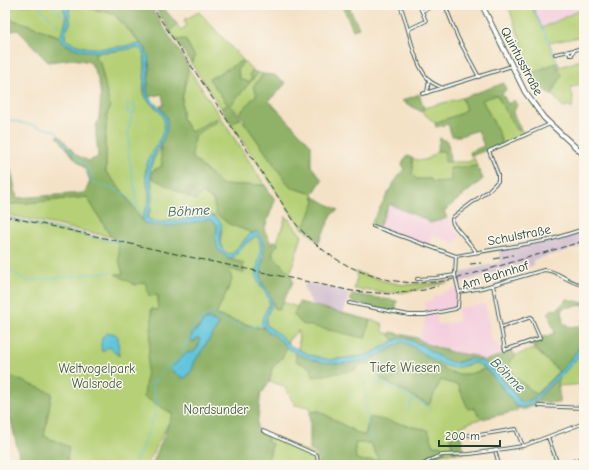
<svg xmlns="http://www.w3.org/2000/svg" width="589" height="470" font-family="'Comic Neue',sans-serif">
<rect width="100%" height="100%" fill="#fbf7ec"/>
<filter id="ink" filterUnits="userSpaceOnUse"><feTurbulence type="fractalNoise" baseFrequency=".025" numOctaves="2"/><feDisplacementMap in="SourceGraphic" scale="8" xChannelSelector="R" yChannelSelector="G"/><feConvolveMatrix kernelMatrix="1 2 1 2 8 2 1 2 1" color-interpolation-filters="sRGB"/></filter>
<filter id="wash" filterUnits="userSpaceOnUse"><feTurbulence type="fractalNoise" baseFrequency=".012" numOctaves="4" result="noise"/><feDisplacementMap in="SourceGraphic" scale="16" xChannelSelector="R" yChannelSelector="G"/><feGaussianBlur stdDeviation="0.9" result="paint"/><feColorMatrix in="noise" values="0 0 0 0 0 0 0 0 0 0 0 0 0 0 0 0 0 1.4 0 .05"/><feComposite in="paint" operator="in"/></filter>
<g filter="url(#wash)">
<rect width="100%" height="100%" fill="#f4e2c7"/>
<path fill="#f4cfde" d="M531,5H581L583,9L541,28Z
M389,204L425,219L430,223L447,218L461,237L454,243L432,235L429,245L379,227Z
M457,287L458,294L455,308L436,312L438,324L459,322L458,308L485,304L493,344L498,343L500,351L502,350V355L484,361L475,356L451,352L425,344L417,338H420L427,314L424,303L433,300L432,297L442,295V293Z"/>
<path fill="#d0bdce" d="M584,231V246L533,260L534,265L529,267L528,262L458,283L456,276L466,271L500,262L499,249L550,241Z
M305,283L349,292L345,309L343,313L313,305L304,288Z"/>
<path fill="#b5d076" stroke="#6a8655" d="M5,5H63C69,17 65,26 60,37L24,23L5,18Z
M69,5H77L114,14L141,44C117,47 87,54 65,40V33L70,23Z
M508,5H531L542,28L584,8V36L549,43L560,67L584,59V82L570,88L573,96L572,109L568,105L564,108L552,94L562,75L556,63L532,73Z
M199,12L253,71L249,74L252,78L248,83L239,78L238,69L243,62L209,79L228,105L221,108L191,63L195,57L186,40H176L170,31L177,24L180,30L187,26L184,20Z
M136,48L141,49C150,63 141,78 144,93C147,105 162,108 164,120C167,134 154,149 148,162C141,176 151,186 149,200C148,207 143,214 142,220L123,192L106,172V150L105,144L107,115L110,106L94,58L96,52H109Z
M188,68L265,185H222L192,157L194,136L217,120L216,118L191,132L182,118V99Z
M258,73L263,74L253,87L257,94L239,114L231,105Z
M497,94L516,130H521L526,134L502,144L499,133L482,100Z
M462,98L466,108L460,114L435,123L422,112L424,108Z
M241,118L290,187L313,194L315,201L304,230L290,212L231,124Z
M161,147L162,166L213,200L229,224L253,233L250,234L232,254C220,255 219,241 222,232L215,216L209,215C195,217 158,227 147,218L151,209L152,183L149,172L154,158Z
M437,151H444L448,162H469L474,158L477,166L451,181L432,182L431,179H417L412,174L413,169L412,158C424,163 428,160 437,151Z
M87,197L111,237L5,214V205Z
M286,216L302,236L290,274L272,254L273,249L278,245L277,242Z
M5,217L116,242L118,243L119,260L123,274H116L145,281L158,295V310L151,309L152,320L173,414L147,465H66L69,447L44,436L27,384L5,374V308L8,307L10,284H5Z
M256,236L258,237C265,249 257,267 258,280C259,288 269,294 269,302C268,313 259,315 264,328L255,327L216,315L232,280L229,269L244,272L243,263L229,259L233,258L245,244Z
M356,272L384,281L404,285L449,282L405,292L390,293L354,289L357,278Z
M282,302L297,307L294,315L365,338L370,320L382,323L383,332L389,334L394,340L372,353L363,356L329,360L310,355L297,349L299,345L298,330L287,342L280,335L266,325L265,319L272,303Z
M287,347L296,352V361L311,368L371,363L381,379L428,405L441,380L458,385L468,408H474L482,419L473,421L459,428L460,430L450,435L453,453H444L445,451L434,446L427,430L374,419L367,428L365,435H361L319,411L310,412V407L295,405C285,390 289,385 269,382L272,369L276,363L282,358Z
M534,349L559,371L536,394L514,376L509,363L516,355Z
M584,351V384L558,386C558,373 576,360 584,351Z
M426,354L441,364L465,366L474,363L479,364L485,369C457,380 447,373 425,356Z
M269,435L316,456L317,465H267L272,445L267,441Z
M355,443H370L379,459L365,461L355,459Z"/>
<path fill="#90b267" stroke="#58784e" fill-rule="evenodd" d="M77,5H149L189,66L182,99V118L191,132L216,118L218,121L194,136L192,157L222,185H265L275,200L264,230L272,245L274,241L277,242L278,245L274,249L272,254L291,275L293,282L279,310L274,308V303H272C272,292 261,287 261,277C261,261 269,245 257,232L253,233L229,224L216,214L213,200L203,193L195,200L152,178V171L162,166C162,160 160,153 161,147C162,131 175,123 159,106L164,105L162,94L149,97L147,91L150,68L146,49L114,14Z
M153,5H161L177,24L170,31Z
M342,5H348L359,28L353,30Z
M5,18L24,23L60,37L64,44L75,48L96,52L95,58L100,62L110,107L107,115L105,144L106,150V172L123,192L144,223L210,219L217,225L218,250L229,259L243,263L244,273L229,269L232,280L216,315L255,327L264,328L279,338L287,347L282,358L276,363L272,369L269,382L263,392H261L257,426L258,430L269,435L267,441L272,444L267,465H152L173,414L144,397L152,320L151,309L158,310V295L149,296L145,282L135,285L115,274H123L119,260L118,243L111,237L87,197L5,205V156H8L17,198L85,193L90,181L86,170L75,159L57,136H60L76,155L89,161L98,157C98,148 95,136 96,126C97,123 99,120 99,117C102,96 101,80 90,62L73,59L48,62L18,30L5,32ZM211,320L218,324V326L195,361L182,378L171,369L188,352L192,353L196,351L200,341L198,338L194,342L195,330Z
M185,39L195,57L191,63L176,40Z
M243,60V62L238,69L239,78L248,82L252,78L249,74L253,71L258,73L230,106L241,118L231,124L221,108L228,105L209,79Z
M556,63L562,75L552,94L550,95L535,79L532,73Z
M263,74L274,75L286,83L269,101L311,145V166L322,180L313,194L290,187L244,122L245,120L239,114L257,94L253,87Z
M504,83L506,90L502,93L508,104L514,100L517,105L513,113L521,130H516L497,95L482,100L499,133L502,144L471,156L470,152L484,146L478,130L460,136H452L448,124L436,127L435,123L460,114L466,109L462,98Z
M419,94L424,108L422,112L402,101Z
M440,138L448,142L450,162H445L444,151H437Z
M407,156L412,158L413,169L412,174L417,179H431L432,182L451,181L450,168L477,166L483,179L444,211L447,218L430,223L425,219L389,204L379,227L371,224L393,184L404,169L402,164Z
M313,196L338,210L332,214L319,242L304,228L315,201Z
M352,294L397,301L395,312L352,302V300H350Z
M567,299L584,303V305L562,308L563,324H567V327L579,326L584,324V342L566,365L534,398L524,403L520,401C511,390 502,374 490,367C487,365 473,359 470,359C462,359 458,365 449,362C432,355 413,332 394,340L389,334L391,332L417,338L426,344L451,352L475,356L484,361L502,355V350L509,348L516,355L509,363L514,376L536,394L559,371L528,342L555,333L548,313L553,309L556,310Z
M299,302L370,320L365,338L302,324L294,315Z
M402,342L406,343L426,354L425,356C447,373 458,380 485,369L497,381L516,406H527L535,401L562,374L558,383L560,403C554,403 546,401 540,402C531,404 527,414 517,407V411L482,419L474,408L468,409L458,385L441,380L429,405L381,379L371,363L361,364L355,370L313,377L311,368L296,361V352L310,359L361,361L373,357Z
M5,374L52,393L44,436L69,447L66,465H21L5,393Z
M319,411L361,435H365L370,417L428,430L434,446L440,445L443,448L444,453L434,457L418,465H385L383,461L366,463V465H319L318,455L310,450V412ZM355,443H370L379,459L365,461L356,459Z
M460,430L464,453H453L450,435Z"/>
<path fill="#5fc4dd" stroke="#3f8088" d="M63,5H69L70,23L65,33V39C86,54 118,47 141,44C154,57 147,74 147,90C147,102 165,107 167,120C169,135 158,146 153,159C147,175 153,183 152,198C152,206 148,212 147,218C158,227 195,217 209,215C226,220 221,227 220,239C220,247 224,254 232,254L250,234L257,232C270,244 260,264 261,279C262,288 271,292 272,301C272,310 265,314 266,325L280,335L291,346L310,355L329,360L363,356L372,353L400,338H405L421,345L440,357L451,362L458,363L470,359L481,361L490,367L499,375L520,401L524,403L534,398L566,365L584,342V351C577,358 570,366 563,374C558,378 553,382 549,386C540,395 531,411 516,406C509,397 485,361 473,363C464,364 459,370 449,367C434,363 420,350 406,343L402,342C389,349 376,358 361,361C336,367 308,362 288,348C284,345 282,341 279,339C273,333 264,332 262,323C261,314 271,308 269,300C267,292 259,287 257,279C255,265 265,250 258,237L256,236L245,244L233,258L229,259L218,250L215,237L217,233V225L210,219C189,223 165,230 144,223C140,216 147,208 149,201C151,188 143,179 147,165C150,151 163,140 164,126C166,108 148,107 145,94C141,78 150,63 141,49L136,48C116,51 72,58 60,37L67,19Z
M208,319L215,322L218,326L195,361L192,370L185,378H182L170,369L187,353C196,352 199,349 200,339L198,338L192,342L191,341L192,334L200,327L203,321Z
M108,333C113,333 115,333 118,337L119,356L118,353L116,354C109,346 110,345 102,352L101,346L102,337Z"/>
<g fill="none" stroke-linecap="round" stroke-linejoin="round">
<path stroke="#5fc4dd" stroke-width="1" d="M37,5L62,29
M51,5L64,18
M532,5L554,53
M554,55L560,66
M134,101L135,113L132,114L128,132L129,142V156L138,207L141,213L145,215
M127,102L128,114H132
M5,119L56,131L69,149L88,168L92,182L126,194L132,204L138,207
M5,218L121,243
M5,268L27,281L112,272
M369,357L382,383
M364,386V382L382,383L431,409
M366,394V401
M365,404L371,441
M408,411L412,400
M134,465L149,431L150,423L154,418L157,401L153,391L152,382L157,379L161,372L181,356L190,333L196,324L209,314L212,313C215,319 244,329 251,328C255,327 257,324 263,324
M259,465L260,463"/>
</g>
</g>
<g filter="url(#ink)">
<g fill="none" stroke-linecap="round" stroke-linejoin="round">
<defs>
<path id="street" d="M400,5C410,28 412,62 429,80C432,84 438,85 442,88
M445,5L458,38L479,77
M422,11L436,5
M409,29L426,21L419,5
M568,51L570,55H572L574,50
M555,54L584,48
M427,93L429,80
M422,94L512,66
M373,226L456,256L549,240L584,229
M475,253V250L453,224L452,220L453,217L489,190L498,181V174L489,151L550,124
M417,279L436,278L455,275
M493,285L505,350L540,338L531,317L502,327
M459,292L482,288L544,270C558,270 569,284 584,285
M349,303L409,315H425L455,309L458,307L459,292L455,275L456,256
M539,406L584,408
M263,431L317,455L318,465
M469,435L473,436L516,429L523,446
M548,437L558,465
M495,450L499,465
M422,465L434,458L442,455L470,454L523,446L584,423
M563,465L584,457"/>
<path id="primary" d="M482,5L525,92L544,118L584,155"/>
</defs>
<use href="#street" stroke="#3f564a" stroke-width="4"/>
<use href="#primary" stroke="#3f564a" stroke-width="6"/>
<use href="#street" stroke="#fff" stroke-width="2"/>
<use href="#primary" stroke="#fff" stroke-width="4"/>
<path stroke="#1f3d34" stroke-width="1" stroke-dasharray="6 3" stroke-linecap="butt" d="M151,5L296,224C337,273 400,294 462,277L584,241
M5,216L185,256L352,291L390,294L424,290L438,286
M494,259L513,255
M470,264L481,263"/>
</g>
</g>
<g text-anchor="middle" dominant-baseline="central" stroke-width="3" stroke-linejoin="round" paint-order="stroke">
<g font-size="13" fill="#1f3d34" stroke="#fbf7ec">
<text transform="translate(522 61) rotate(62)">Quintusstraße</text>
<text transform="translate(519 235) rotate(-11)">Schulstraße</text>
<text transform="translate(495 275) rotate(-17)">Am Bahnhof</text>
</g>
<g font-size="13" fill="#3d5a41" stroke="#fbf7ec">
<text x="405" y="367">Tiefe Wiesen</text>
<text x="97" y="368">Weltvogelpark<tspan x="97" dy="15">Walsrode</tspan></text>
<text x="216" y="409">Nordsunder</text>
</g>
<g font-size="14" font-style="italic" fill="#2f5f5e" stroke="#fbf7ec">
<text transform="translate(189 211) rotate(-3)">Böhme</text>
<text transform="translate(508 375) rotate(45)">Böhme</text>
</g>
</g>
<rect width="589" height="470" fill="none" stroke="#fbf7ec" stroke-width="20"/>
<path d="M439 440v6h61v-6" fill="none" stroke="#1f3d34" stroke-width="2"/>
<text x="445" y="440" font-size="12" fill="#1f3d34" stroke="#fbf7ec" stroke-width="3" paint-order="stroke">200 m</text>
</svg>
